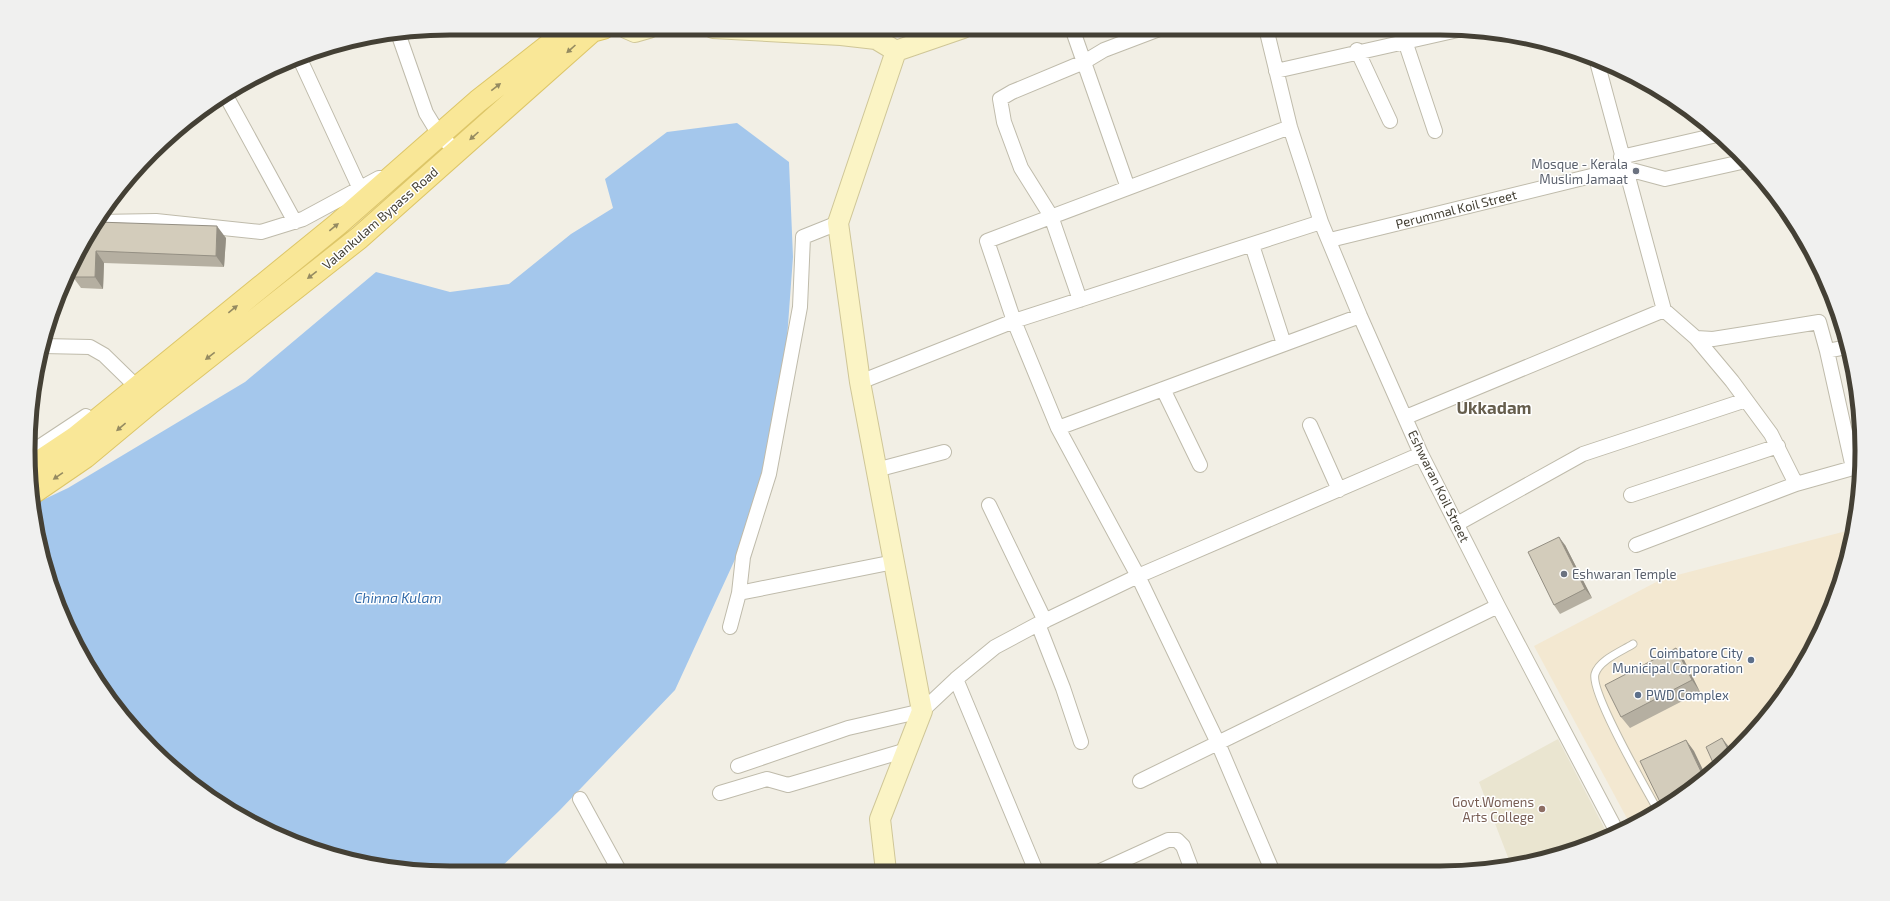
<svg xmlns="http://www.w3.org/2000/svg" width="1890" height="901" font-family="'Exo 2',sans-serif">
<rect width="100%" height="100%" fill="#f2efe5"/>
<path fill="#f3e8d1" d="M1854,529L1830,612L1775,708L1697,786L1630,824L1534,646L1662,579Z"/>
<path fill="#e4e0da" d="M891,28H919L905,37Z"/>
<path fill="#eae5d0" d="M1558,739L1609,837L1601,841L1511,865L1479,782Z"/>
<path fill="#a4c7ec" d="M737,123L789,162L793,257L783,393L743,542L675,690L560,810L495,873H450L368,865L289,841L216,802L152,749L115,708L72,638L50,586L32,505L68,488L245,382L376,272L450,292L509,284L571,234L613,208L605,179L667,132Z"/>
<g fill="none" stroke-linecap="round" stroke-linejoin="round">
<defs>
<path id="lane" d="M1633,644C1622,651 1599,660 1595,674C1590,692 1645,787 1657,809"/>
<path id="street" d="M1072,28L1128,188
M1266,28L1290,127L1321,222L1360,316L1421,454L1498,606L1617,832
M398,33L426,113L440,136L457,151
M1405,41L1435,131
M1357,50L1390,121
M299,57L360,189
M1596,58L1664,310L1696,338L1732,381L1771,434L1796,484
M1276,71L1458,30
M225,94L295,222
M1621,157L1717,135
M97,222L156,221L261,232L303,219L379,178H383
M1330,240L1624,168L1665,179L1746,161
M1252,245L1284,344
M1080,300L1051,216L1021,168L1004,122L1000,99L1012,92L1084,62L1104,50L1162,28
M1696,338L1713,339L1819,322L1827,351L1847,347
M43,346L90,347L104,355L143,393
M860,382L1014,321L1321,222
M1163,389L1200,465
M1406,417L1664,310
M1310,425L1339,490
M1058,428L1360,316
M30,453L86,416
M876,470L944,452
M1631,495L1778,446
M989,505L1045,621
M1457,524L1583,454L1746,400
M1636,545L1796,484L1853,468L1827,351
M739,593L894,562
M1038,624L1063,688L1081,742
M730,627L739,593L743,557L769,474L800,307L803,237L838,223
M956,679L1036,871
M738,766L848,728L922,711L956,679L995,647L1038,624L1138,576L1421,454
M1140,781L1498,606
M720,793L767,779L788,785L907,750
M580,799L620,872
M1272,870L1218,743L1138,576L1058,428L1014,321L987,241L1290,127
M1100,871L1168,840H1177L1183,846L1192,870"/>
<path id="secondary" d="M626,28L635,32L649,28
M713,28L841,35L876,39L896,51
M886,871L880,819L922,711L860,382L838,223L896,51L963,28"/>
<path id="primary" d="M30,468L75,438L338,224L478,101L571,28
M31,494L85,457L151,402L359,238L592,31L603,28"/>
</defs>
<use href="#lane" stroke="#bfbbab" stroke-width="9"/>
<use href="#street" stroke="#bfbbab" stroke-width="16"/>
<use href="#secondary" stroke="#cfc697" stroke-width="22"/>
<use href="#primary" stroke="#ddc668" stroke-width="24"/>
<use href="#lane" stroke="#fff" stroke-width="7"/>
<use href="#street" stroke="#fff" stroke-width="14"/>
<use href="#secondary" stroke="#fbf4c5" stroke-width="20"/>
<use href="#primary" stroke="#f9e797" stroke-width="22"/>
</g>
<path fill="#b5afa1" d="M226,238L224,267L104,263L103,289L81,288L73,277L85,239Z
M1565,545L1592,598L1560,614L1554,605Z
M1676,648L1684,660L1700,692L1630,728L1621,717Z"/>
<path fill="#948f83" d="M217,226L226,238L224,267L216,256Z
M96,251L104,263L103,289L95,277Z
M1559,537L1565,545L1592,598L1585,589Z
M1676,648L1684,660L1700,692L1692,680Z
M1722,738L1729,747L1731,751L1730,753Z
M1686,740L1694,751L1706,776L1704,778Z"/>
<path fill="#d3ccbb" stroke="#948f83" d="M97,222L217,226L216,256L96,251L95,277H73L74,262L85,239Z
M1559,537L1585,589L1554,605L1528,552Z
M1676,648L1692,680L1621,717L1605,685Z
M1722,738L1730,753L1715,767L1706,747Z
M1686,740L1704,778L1697,786L1662,806L1640,761Z"/>
<defs><path id="oneway-solid" d="M-6-.8H1V-3.2L6.5 0L1 3.2V.8H-6Z"/></defs>
<g fill="#958b61">
<use href="#oneway-solid" transform="translate(571 49) rotate(138)"/>
<use href="#oneway-solid" transform="translate(496 87) rotate(-38)"/>
<use href="#oneway-solid" transform="translate(474 136) rotate(138)"/>
<use href="#oneway-solid" transform="translate(334 227) rotate(-39)"/>
<use href="#oneway-solid" transform="translate(312 275) rotate(142)"/>
<use href="#oneway-solid" transform="translate(233 309) rotate(-39)"/>
<use href="#oneway-solid" transform="translate(210 356) rotate(142)"/>
<use href="#oneway-solid" transform="translate(121 427) rotate(140)"/>
<use href="#oneway-solid" transform="translate(58 476) rotate(145)"/>
</g>
<g fill="#6b7280" stroke="#fff" stroke-width="1.5">
<circle cx="1636" cy="171" r="4"/>
<circle cx="1564" cy="574" r="4"/>
</g>
<g fill="#5c6f8a" stroke="#fff" stroke-width="1.5">
<circle cx="1751" cy="660" r="4"/>
<circle cx="1638" cy="695" r="4"/>
</g>
<circle fill="#8d6e63" stroke="#fff" stroke-width="1.5" cx="1542" cy="809" r="4"/>
<g text-anchor="middle" dominant-baseline="central" stroke-width="3" stroke-linejoin="round" paint-order="stroke">
<g font-size="13" fill="#5b616d" stroke="#fff" text-anchor="end">
<text x="1628" y="164">Mosque - Kerala<tspan x="1628" dy="15">Muslim Jamaat</tspan></text>
<text x="1572" y="574" text-anchor="start">Eshwaran Temple</text>
</g>
<g font-size="13" fill="#444035" stroke="#fff">
<text transform="translate(1456 209) rotate(-14)">Perummal Koil Street</text>
<text transform="translate(380 218) rotate(-41)">Valankulam Bypass Road</text>
<text transform="translate(1439 486) rotate(64)">Eshwaran Koil Street</text>
</g>
<g font-size="13" fill="#4e5e75" stroke="#fff" text-anchor="end">
<text x="1743" y="653">Coimbatore City<tspan x="1743" dy="15">Municipal Corporation</tspan></text>
<text x="1646" y="695" text-anchor="start">PWD Complex</text>
</g>
<g font-size="13" fill="#785e54" stroke="#fff" text-anchor="end">
<text x="1534" y="802">Govt.Womens<tspan x="1534" dy="15">Arts College</tspan></text>
</g>
<g font-size="14" font-style="italic" fill="#346caa" stroke="#fff">
<text x="398" y="597">Chinna Kulam</text>
</g>
<g font-size="17" font-weight="bold" fill="#665e4d" stroke="#fff">
<text x="1494" y="407">Ukkadam</text>
</g>
</g>
<path d="M0 0H1890V901H0ZM450 35H1440A415 415 0 0 1 1855 450V451A415 415 0 0 1 1440 866H450A415 415 0 0 1 35 451V450A415 415 0 0 1 450 35Z" fill="#f0f0ef" fill-rule="evenodd"/>
<path fill="none" stroke="#444035" stroke-width="5" d="M450 35H1440A415 415 0 0 1 1855 450V451A415 415 0 0 1 1440 866H450A415 415 0 0 1 35 451V450A415 415 0 0 1 450 35Z"/>
</svg>
